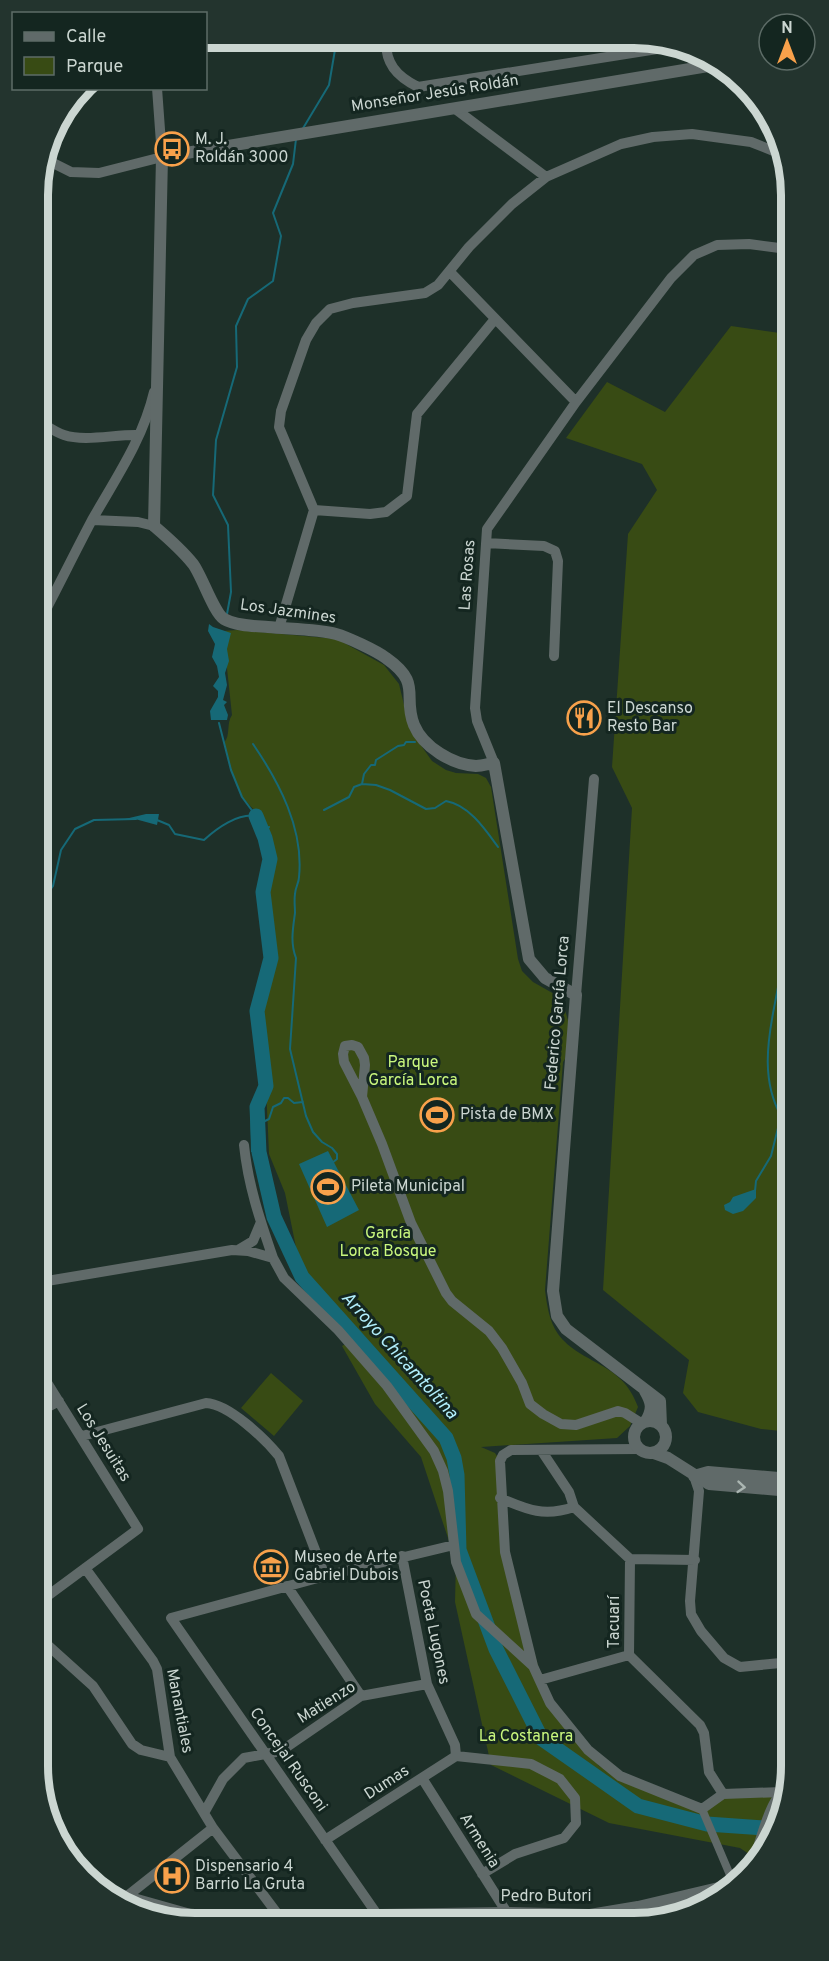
<svg xmlns="http://www.w3.org/2000/svg" width="829" height="1961" font-family="Overpass,sans-serif">
<rect width="100%" height="100%" fill="#1e3029"/>
<path fill="#384b14" d="M731,326L787,334L790,1432L761,1429L698,1412L683,1393L689,1360L603,1290L632,808L612,767L628,534L657,490L642,464L566,438L607,382L665,412Z
M237,630L337,639L384,665L399,684L410,730L432,761L446,770L456,773L478,774L486,778L491,787L518,959L522,971L533,982L556,995L562,1000L570,1027L565,1059L563,1062L545,1290C547,1305 549,1321 558,1334C581,1365 622,1361 638,1407L630,1426L617,1438L481,1447L495,1453L500,1461L505,1553L547,1696L599,1766L702,1809L723,1795H787L780,1826L758,1860L740,1848L609,1823L491,1765L455,1602L456,1562L421,1457L375,1404L342,1346L356,1338L371,1347L302,1277L285,1193L269,1154L266,1086L257,1011L271,958L263,892L270,859L265,838L256,812L242,797L231,770L224,743C231,735 226,723 232,715L223,631Z
M271,1373L303,1401L274,1436L241,1408Z"/>
<path fill="#166977" d="M209,624L213,627L231,633L227,649L229,661L225,673L227,685L223,700L227,702L224,705L228,715L227,720H211L210,711L218,697V691L213,686L219,677L217,666L212,657L215,644L208,631Z
M146,814H159L157,825L135,819H125Z
M250,1106L262,1108L265,1151L251,1152Z
M328,1151L359,1210L327,1227L299,1164Z
M756,1189V1198L743,1211L733,1214L725,1210L724,1205L730,1202L733,1197Z"/>
<g fill="none" stroke-linecap="round" stroke-linejoin="round">
<path stroke="#166977" stroke-width="2" d="M302,130L329,85L337,38
M227,614L231,592L228,525L213,495L216,440L237,367L236,326L248,299L273,281L281,236L273,213L293,164L296,139
M219,723L231,770L242,797L256,816
M253,744C279,782 304,829 299,877C299,883 295,888 295,894C294,900 295,907 295,913C293,928 290,943 296,958L290,1049L306,1116L313,1132L322,1142L332,1148L337,1154V1159L332,1163
M362,784L376,785L390,790L426,809L435,808L446,801C469,805 485,829 498,847
M324,810L349,797L354,787L362,784L364,774L371,765H375L376,760L398,746L404,745L406,742H415
M157,820L169,825L175,834L204,840C217,828 238,813 256,816
M265,838L266,830L269,827
M40,904L53,886L61,850L75,829L94,820L136,819
M261,1123L269,1119L273,1107L281,1103L284,1098H288L294,1103L303,1102
M755,1191L756,1181L771,1156L781,1116C762,1082 767,1044 774,1008C778,987 781,968 789,949"/>
<path stroke="#166977" stroke-width="15" d="M256,816L265,838L270,859L263,892L271,958L257,1011L266,1086L257,1107L259,1152L274,1217L302,1277L446,1438L454,1458L457,1475L459,1550L496,1649L541,1738L638,1806L707,1824L778,1829"/>
<path stroke="#606a69" stroke-width="8" d="M702,1809L733,1882"/>
<path stroke="#606a69" stroke-width="10" d="M386,39C385,63 396,76 418,87L676,46
M454,108L546,177
M45,159L71,172L99,173L162,157L157,88
M450,272L576,402
M39,421C47,426 55,432 64,435C85,442 116,434 139,435
M314,510L370,514L386,512L407,496L417,414L495,319
M93,520L138,522L154,526
M486,543L544,546L555,551L558,561L554,656
M39,623C57,589 74,554 92,520C116,478 143,439 154,392
M279,628L314,510L279,427L281,411L306,340L316,323L330,309L353,303L425,293L438,285L469,247L512,204L546,177L621,144L653,137L692,134L751,142L786,156
M494,763L477,721L475,708L487,529L576,402L671,278L694,255L717,245L749,244L787,249
M576,995L594,779
M362,1097L365,1065L364,1058L358,1047L352,1045L345,1046L343,1054L344,1062L362,1097L382,1144L411,1223L446,1293L452,1301L489,1331L502,1348L522,1383L530,1404L543,1414L561,1424L576,1425L618,1411L625,1413L641,1423
M244,1145C248,1185 260,1220 273,1258
M238,1250L253,1241L261,1222
M41,1282L232,1250L248,1251L273,1258L284,1278L338,1330L387,1386L434,1451L443,1471L448,1491L456,1562L476,1614L533,1666
M41,1373L138,1529L42,1600
M42,1410L59,1401
M82,1436L206,1403C229,1404 265,1439 279,1456L325,1576
M639,1449L511,1450L503,1455L500,1461L505,1552L533,1666L550,1703L588,1750L620,1776L702,1809L723,1794L782,1792
M541,1450L569,1492L574,1507L630,1559L629,1655L700,1725L704,1733L709,1772L723,1794
M694,1476L699,1491L690,1601L691,1614L701,1631L724,1658L740,1667L791,1662
M500,1498C528,1510 544,1517 574,1507
M630,1559L695,1560
M85,1568L153,1661L157,1669L170,1757L213,1828L282,1920
M287,1586L361,1696
M42,1640L93,1686L132,1744L141,1750L170,1757
M540,1680L629,1655
M456,1756L531,1764L560,1779L575,1798L576,1823L564,1838L515,1854L482,1874
M422,1778L511,1919
M204,1813L223,1779L244,1758L281,1751L361,1696L427,1684
M325,1840L456,1756L455,1745L427,1684L402,1556
M125,1901L126,1897L213,1828
M381,1920L171,1618L325,1576L454,1545"/>
<path stroke="#606a69" stroke-width="12" d="M645,1391C652,1403 653,1409 646,1421
M634 1437a16 16 0 1 1 32 0a16 16 0 1 1-32 0Z
M661,1425L660,1401L566,1329L557,1316L553,1291L576,995L545,978L529,959L494,763C488,764 482,766 476,766C453,765 423,747 414,725C402,695 423,684 386,658C377,651 347,637 336,634C318,629 288,629 268,627C255,626 236,626 224,619C214,613 202,576 193,564C181,549 168,538 154,526L162,157L714,65
M654,1453L668,1458L709,1484L790,1491
M694,1476L708,1472L790,1479
M751,1871C760,1851 769,1798 788,1789
M105,1891L208,1920
M362,1920L378,1915L506,1913L590,1915L638,1907L727,1886"/>
</g>
<defs><path id="oneway-chevron" d="M-2-3.5L2.5 0L-2 3.5" fill="none" stroke-width="1.6" stroke-linecap="round" stroke-linejoin="round" transform="scale(1.5)"/></defs>
<use stroke="#abb6b2" href="#oneway-chevron" transform="translate(741 1487) rotate(5)"/>
<defs>
<symbol id="bus-ring" viewBox="-11 -11 22 22"><circle r="9.5" fill="#142620" stroke="#f8a14b" stroke-width="1.5"/><path d="M-5-6H5V4H4V6H2V4H-2V6H-4V4H-5ZM-3.5-4V0h7V-4ZM-3.5 1.2v1.5H-2V1.2ZM2 1.2v1.5H3.5V1.2Z" fill="#f8a14b"/></symbol>
<symbol id="restaurant-ring" viewBox="-11 -11 22 22"><circle r="9.5" fill="#142620" stroke="#f8a14b" stroke-width="1.5"/><path d="M-5-6h1v4h1v-4h1v4h1v-4h1v5L-1.5 .5V6h-2V.5L-5-1ZM5-6V6H3V1.5H1.5Q1.5-4 5-6Z" fill="#f8a14b"/></symbol>
<symbol id="stadium-ring" viewBox="-11 -11 22 22"><circle r="9.5" fill="#142620" stroke="#f8a14b" stroke-width="1.5"/><path d="M0-5a6.5 5 0 1 0 0 10a6.5 5 0 1 0 0-10ZM-3.5-1.8h7v3.6h-7Z" fill="#f8a14b"/></symbol>
<symbol id="museum-ring" viewBox="-11 -11 22 22"><circle r="9.5" fill="#142620" stroke="#f8a14b" stroke-width="1.5"/><path d="M0-6L6-3V-2H-6V-3ZM-5-1h2V3h-2ZM-1-1h2V3h-2ZM3-1h2V3H3ZM-6 4H6V6H-6Z" fill="#f8a14b"/></symbol>
<symbol id="hospital-ring" viewBox="-11 -11 22 22"><circle r="9.5" fill="#142620" stroke="#f8a14b" stroke-width="1.5"/><path d="M-5-5h3v3.5h4V-5h3V5h-3V1.5h-4V5h-3Z" fill="#f8a14b"/></symbol>
</defs>
<g fill-rule="evenodd">
<use href="#bus-ring" x="153" y="130" width="38" height="38"/>
<use href="#restaurant-ring" x="565" y="699" width="38" height="38"/>
<use href="#stadium-ring" x="418" y="1096" width="38" height="38"/>
<use href="#stadium-ring" x="309" y="1168" width="38" height="38"/>
<use href="#museum-ring" x="252" y="1548" width="38" height="38"/>
<use href="#hospital-ring" x="153" y="1857" width="38" height="38"/>
</g>
<g text-anchor="middle" dominant-baseline="central" stroke-width="6" stroke-linejoin="round" paint-order="stroke">
<g font-size="16" fill="#cbd6d1" stroke="#142620">
<text transform="translate(435 94) rotate(-9)">Monseñor Jesús Roldán</text>
<text transform="translate(468 575) rotate(-86)">Las Rosas</text>
<text transform="translate(288 612) rotate(8)">Los Jazmines</text>
<text transform="translate(558 1013) rotate(-85)">Federico García Lorca</text>
<text transform="translate(103 1443) rotate(58)">Los Jesuitas</text>
<text transform="translate(615 1622) rotate(-90)">Tacuarí</text>
<text transform="translate(433 1632) rotate(78)">Poeta Lugones</text>
<text transform="translate(327 1703) rotate(-32)">Matienzo</text>
<text transform="translate(179 1711) rotate(79)">Manantiales</text>
<text transform="translate(288 1760) rotate(55)">Concejal Rusconi</text>
<text transform="translate(387 1783) rotate(-33)">Dumas</text>
<text transform="translate(479 1841) rotate(58)">Armenia</text>
<text x="546" y="1897">Pedro Butori</text>
</g>
<g font-size="16" fill="#cbd6d1" stroke="#142620" text-anchor="start">
<text x="195" y="140">M. J.<tspan x="195" dy="18">Roldán 3000</tspan></text>
<text x="607" y="709">El Descanso<tspan x="607" dy="18">Resto Bar</tspan></text>
<text x="460" y="1115">Pista de BMX</text>
<text x="351" y="1187">Pileta Municipal</text>
<text x="294" y="1558">Museo de Arte<tspan x="294" dy="18">Gabriel Dubois</tspan></text>
<text x="195" y="1867">Dispensario 4<tspan x="195" dy="18">Barrio La Gruta</tspan></text>
</g>
<g font-size="16" fill="#c9f77d" stroke="#142620">
<text x="413" y="1063">Parque<tspan x="413" dy="18">García Lorca</tspan></text>
<text x="388" y="1234">García<tspan x="388" dy="18">Lorca Bosque</tspan></text>
<text x="526" y="1737">La Costanera</text>
</g>
<g font-size="18" font-style="italic" fill="#b1eefb" stroke="#142620">
<text transform="translate(399 1356) rotate(48)">Arroyo Chicamtoltina</text>
</g>
</g>
<path d="M0 0H829V1961H0ZM195 48H634A147 147 0 0 1 781 195V1766A147 147 0 0 1 634 1913H195A147 147 0 0 1 48 1766V195A147 147 0 0 1 195 48Z" fill="#23342e" fill-rule="evenodd"/>
<path fill="none" stroke="#cbd6d1" stroke-width="8" d="M195 48H634A147 147 0 0 1 781 195V1766A147 147 0 0 1 634 1913H195A147 147 0 0 1 48 1766V195A147 147 0 0 1 195 48Z"/>
<rect x="12" y="12" width="195" height="78" fill="#142620" stroke="#5d6c67" stroke-width="1.5"/>
<rect x="24" y="32" width="30" height="9" fill="#606a69" stroke="#5d6c67" stroke-width="1.5"/>
<text x="66" y="42" font-size="18" fill="#cbd6d1">Calle</text>
<rect x="24" y="57" width="30" height="18" fill="#384b14" stroke="#5d6c67" stroke-width="1.5"/>
<text x="66" y="72" font-size="18" fill="#cbd6d1">Parque</text>
<g transform="translate(787 42)"><circle r="28" fill="#142620" stroke="#5d6c67" stroke-width="1.5"/>
<path d="M0-4.5L10 22L0 15L-10 22Z" fill="#f8a14b"/>
<text y="-9" font-size="16" font-weight="bold" text-anchor="middle" fill="#cbd6d1">N</text>
</g>
</svg>
